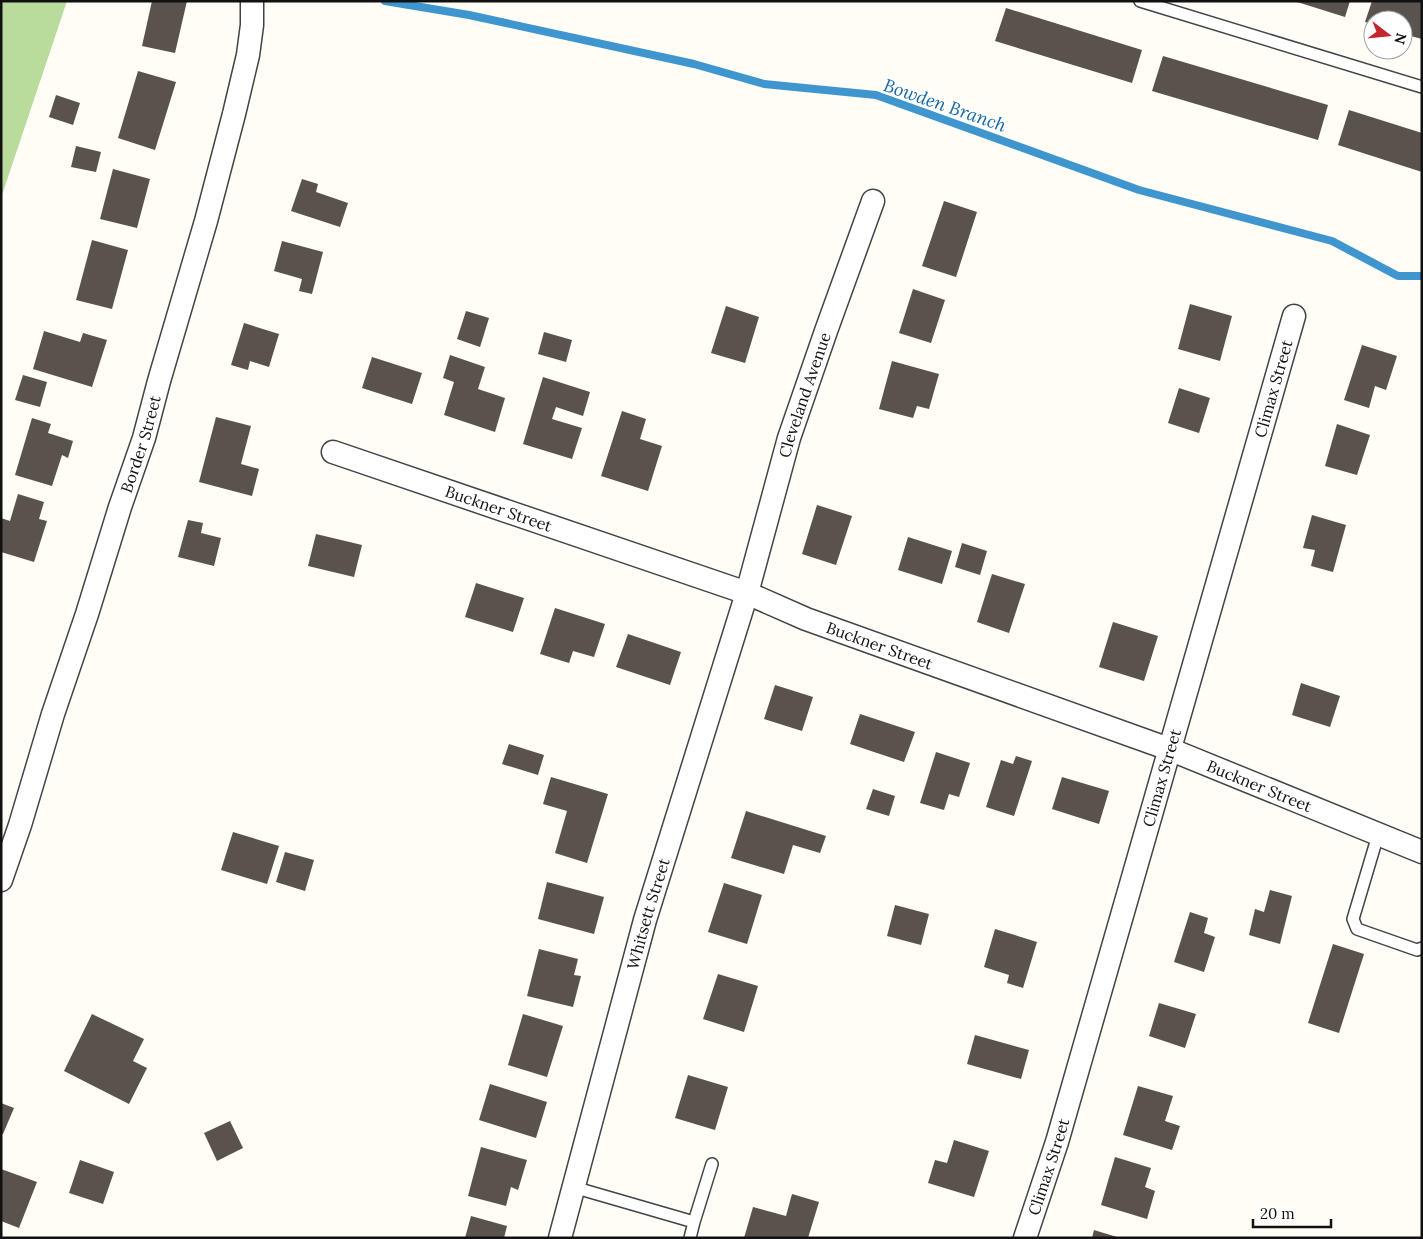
<svg xmlns="http://www.w3.org/2000/svg" width="1423" height="1239" font-family="Lora,serif">
<rect width="100%" height="100%" fill="#fffdf5"/>
<path fill="#b9dc9c" d="M1,1H67L1,198Z"/>
<g fill="none" stroke-linecap="round" stroke-linejoin="round">
<path stroke="#3f96cf" stroke-width="8" d="M385,1L469,15L694,64L764,84L876,95L1139,190L1332,241L1398,276H1422"/>
</g>
<path fill="#5a524d" d="M152,1H187L175,53L142,46Z
M1294,1H1350L1345,17Z
M1372,1H1422V39L1403,34V20H1373V24L1365,22Z
M1006,8L1142,50L1132,83L995,41Z
M1163,56L1328,105L1318,140L1152,91Z
M138,71L176,82L155,150L118,138Z
M56,95L80,103L73,125L49,117Z
M1349,110L1422,133V172L1338,145Z
M76,146L101,152L96,172L71,167Z
M113,169L150,179L137,228L100,219Z
M302,179L318,184L316,192L348,203L340,227L291,211Z
M944,201L977,212L956,277L922,266Z
M92,240L128,250L112,309L76,300Z
M282,241L323,252L312,294L299,291L302,279L274,271Z
M913,289L945,300L931,343L899,333Z
M1190,304L1232,316L1220,361L1178,349Z
M726,306L759,317L745,363L711,353Z
M466,311L489,318L480,347L457,339Z
M244,323L279,334L269,367L250,361L248,370L231,365Z
M44,331L80,342L83,333L107,340L92,387L33,369Z
M544,332L572,340L566,362L538,354Z
M1362,345L1397,356L1386,390L1375,386L1369,408L1344,400Z
M450,355L485,367L478,389L505,398L495,432L444,415L454,382L443,378Z
M372,357L422,373L412,404L362,388Z
M892,361L939,374L929,409L917,406L913,418L879,409Z
M23,375L47,382L40,407L15,400Z
M543,377L590,392L583,416L556,407L552,419L582,428L572,459L523,444Z
M1179,388L1210,398L1199,433L1168,423Z
M622,411L646,419L640,439L662,446L648,491L601,476Z
M216,417L251,426L241,464L259,469L252,496L199,482Z
M32,418L51,424L48,433L73,441L68,458L62,455L52,486L15,475Z
M1337,424L1370,435L1357,475L1325,466Z
M18,494L44,502L39,519L47,521L34,562L1,552V518L10,521Z
M817,505L852,516L836,565L802,554Z
M1312,515L1346,525L1333,572L1311,566L1315,550L1303,548Z
M188,520L203,523L201,533L221,538L214,566L178,557Z
M316,534L362,545L354,577L308,566Z
M908,537L952,551L942,584L898,570Z
M962,543L987,551L980,575L955,567Z
M992,574L1025,584L1009,633L977,622Z
M476,583L524,598L513,632L465,617Z
M555,608L605,624L594,657L573,651L569,663L540,654Z
M1113,622L1158,636L1144,681L1099,667Z
M628,634L681,652L670,685L616,667Z
M1301,683L1340,696L1330,727L1292,715Z
M775,685L813,697L802,731L764,719Z
M860,714L915,732L904,762L850,744Z
M509,744L544,755L538,775L502,764Z
M936,752L970,763L959,797L949,794L944,810L920,803Z
M1016,756L1032,761L1014,816L986,807L1001,760L1013,764Z
M551,777L608,794L587,863L555,853L567,811L543,804Z
M1062,777L1109,791L1099,824L1052,809Z
M873,789L895,796L889,816L866,809Z
M746,811L826,836L820,853L793,845L784,874L731,858Z
M233,832L279,846L267,884L221,870Z
M285,852L314,860L305,891L276,882Z
M547,882L604,897L594,934L538,919Z
M724,883L762,895L747,944L708,932Z
M1270,890L1292,896L1280,944L1249,935L1255,909L1264,912Z
M895,905L929,914L921,945L887,936Z
M1190,912L1208,918L1204,933L1215,937L1204,972L1174,962Z
M995,929L1037,942L1023,988L1007,983L1009,975L984,967Z
M1333,944L1364,954L1339,1033L1308,1023Z
M539,949L578,959L574,975L581,976L573,1007L527,996Z
M718,974L758,986L744,1032L703,1019Z
M1159,1003L1196,1014L1185,1048L1149,1036Z
M92,1014L144,1039L133,1061L147,1068L129,1104L64,1071Z
M523,1014L563,1026L547,1077L508,1065Z
M975,1035L1029,1050L1021,1079L967,1064Z
M688,1075L728,1087L715,1130L675,1118Z
M490,1084L547,1102L536,1138L479,1120Z
M1138,1086L1173,1096L1165,1121L1180,1126L1172,1150L1123,1135Z
M1,1103L14,1108L3,1134H1Z
M230,1121L243,1148L217,1161L204,1133Z
M954,1140L989,1151L974,1197L928,1183L935,1160L947,1163Z
M481,1147L527,1160L518,1190L511,1187L506,1206L468,1196Z
M1115,1157L1151,1168L1145,1187L1155,1191L1147,1219L1101,1205Z
M80,1160L114,1172L103,1204L69,1193Z
M1,1169L37,1182L19,1228L1,1221Z
M792,1194L819,1202L808,1238H744L753,1207L786,1216Z
M471,1216L507,1226L504,1238H465Z
M1094,1230L1117,1237V1238H1092Z"/>
<g fill="none" stroke-linecap="round" stroke-linejoin="round">
<defs>
<path id="lane" d="M1140,1L1422,87
M1378,835L1353,919L1357,929L1417,950L1422,948
M573,1187L694,1222L690,1238
M694,1222L712,1164"/>
<g id="street">
<path id="s1" d="M333,452L747,593L806,619L1169,749L1422,852"/>
<path id="s2" d="M1,880L20,825L53,714L87,614L120,507L144,438L159,381L206,221L234,114L248,55L252,25V1"/>
<path id="s3" d="M560,1238L645,920L747,593L789,438L826,331L873,201"/>
<path id="s4" d="M1025,1238L1057,1142L1294,316"/>
</g>
</defs>
<use href="#lane" stroke="#444" stroke-width="14"/>
<use href="#street" stroke="#444" stroke-width="25"/>
<use href="#lane" stroke="#fff" stroke-width="11"/>
<use href="#street" stroke="#fff" stroke-width="22"/>
</g>
<g text-anchor="middle" dominant-baseline="central" stroke-width="5" stroke-linejoin="round" paint-order="stroke">
<g font-size="16" fill="#111" stroke="#fff">
<text stroke="none"><textPath href="#s4" startOffset="885">Climax Street</textPath></text>
<text stroke="none"><textPath href="#s3" startOffset="878">Cleveland Avenue</textPath></text>
<text stroke="none"><textPath href="#s2" startOffset="458">Border Street</textPath></text>
<text stroke="none"><textPath href="#s1" startOffset="175">Buckner Street</textPath></text>
<text stroke="none"><textPath href="#s1" startOffset="580">Buckner Street</textPath></text>
<text stroke="none"><textPath href="#s4" startOffset="480">Climax Street</textPath></text>
<text stroke="none"><textPath href="#s1" startOffset="985">Buckner Street</textPath></text>
<text stroke="none"><textPath href="#s3" startOffset="336">Whitsett Street</textPath></text>
<text stroke="none"><textPath href="#s4" startOffset="75">Climax Street</textPath></text>
</g>
<g font-size="18" font-style="italic" fill="#1768a6" stroke="#fff">
<text transform="translate(945 105) rotate(19)">Bowden Branch</text>
</g>
</g>
<rect width="1423" height="1239" fill="none" stroke="#111111" stroke-width="5"/>
<g transform="translate(1388 35) rotate(106)"><circle r="24" fill="#ffffff" stroke="#a0a0a0"/>
<path d="M0-4L9 19L0 12L-9 19Z" fill="#c4262e"/>
<text y="-8" font-size="14" font-weight="bold" text-anchor="middle" fill="#111111">N</text>
</g>
<path d="M1253 1219v8h78v-8" fill="none" stroke="#111111" stroke-width="2.5"/>
<text x="1260" y="1219" font-size="15" fill="#111111" stroke="#ffffff" stroke-width="4" paint-order="stroke">20 m</text>
</svg>
